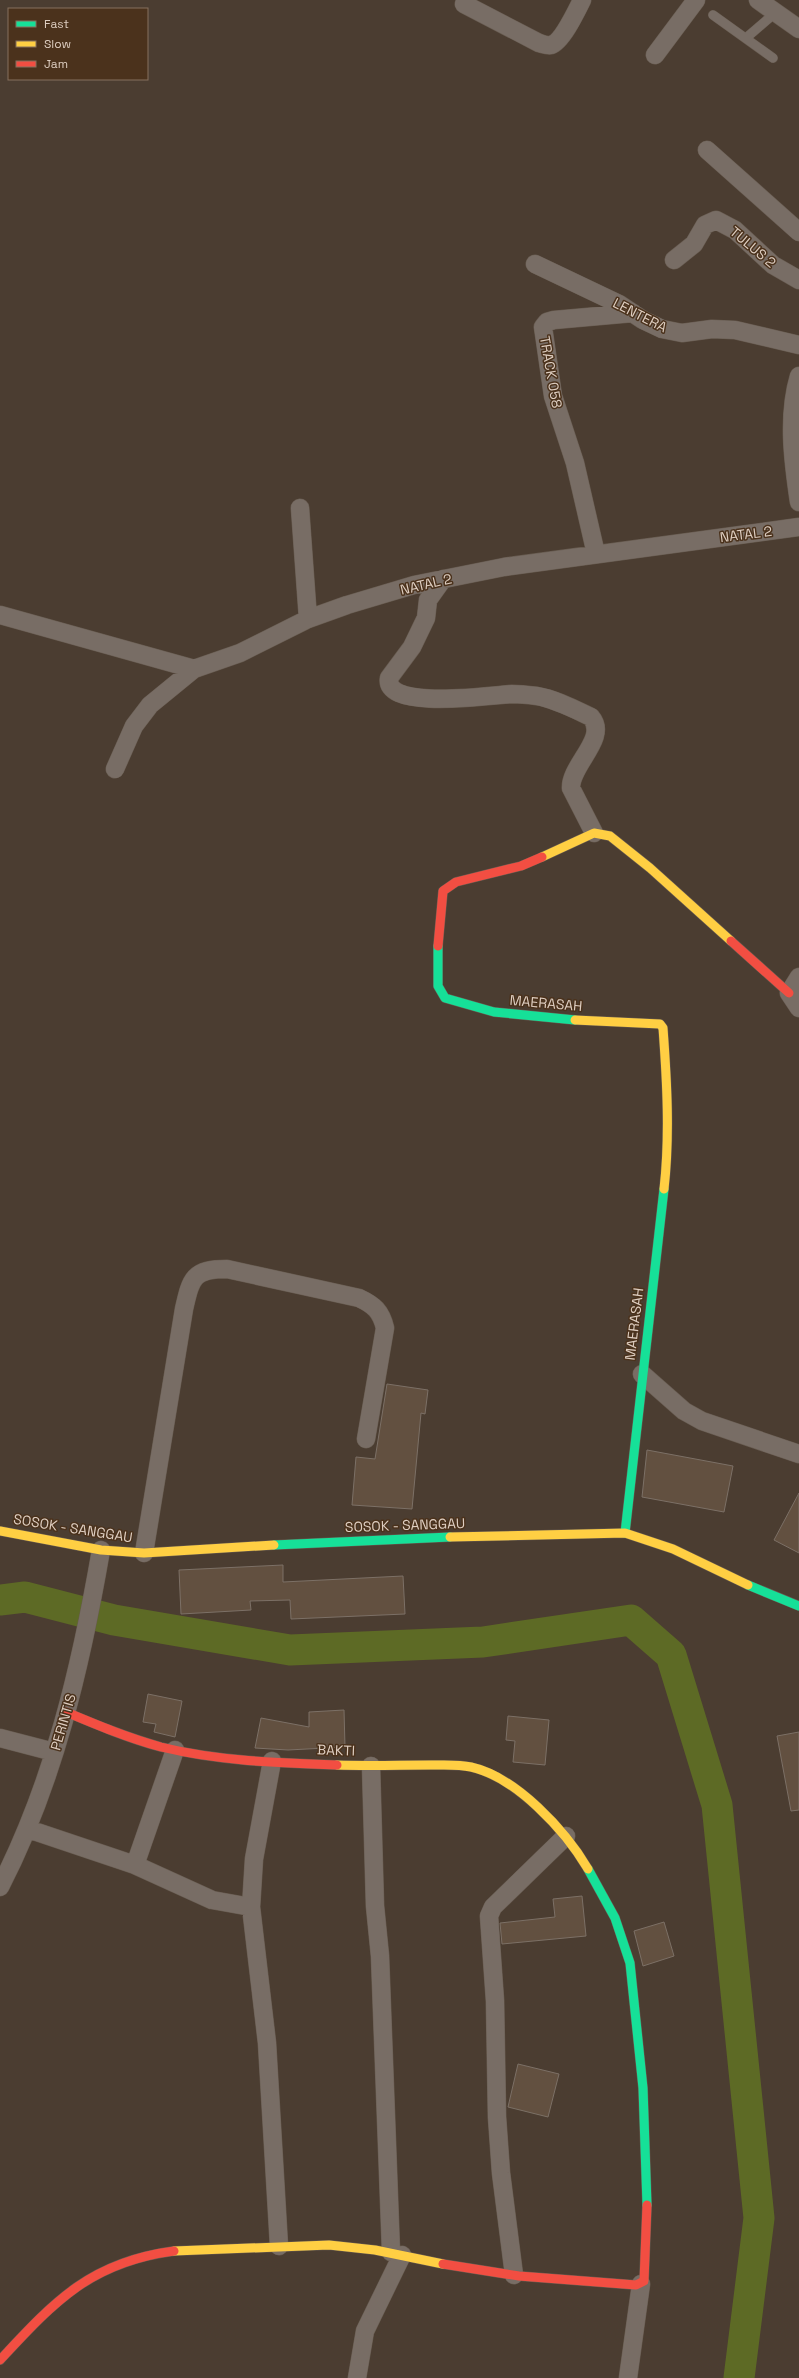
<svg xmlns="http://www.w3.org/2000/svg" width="799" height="2378" font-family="'Space Grotesk',sans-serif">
<rect width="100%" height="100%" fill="#4b3d31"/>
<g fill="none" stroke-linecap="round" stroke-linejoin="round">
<path stroke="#5d6a25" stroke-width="31" d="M0,1600L25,1597L114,1620L290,1650L483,1642L631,1620L671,1655L717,1805L759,2218L739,2378"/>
</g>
<path fill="#625040" stroke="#7c7066" d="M387,1384L428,1390L425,1414L421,1413L412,1509L352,1505L356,1457L375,1459Z
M647,1450L733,1466L724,1512L642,1497Z
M799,1493V1553L774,1540Z
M283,1565V1582L403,1576L405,1614L291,1619L290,1600L250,1601L251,1610L181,1614L179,1570Z
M148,1694L182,1701L175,1737L154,1732L156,1724L143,1722Z
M344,1710L345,1747L288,1750L255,1748L261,1718L309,1727V1712Z
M508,1716L549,1720L545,1765L513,1762L515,1741L506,1740Z
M799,1732V1810L791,1811L777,1736Z
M582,1896L586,1936L502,1944L500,1923L555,1917L553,1899Z
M664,1922L674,1956L643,1966L634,1931Z
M518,2064L559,2074L548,2117L508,2107Z"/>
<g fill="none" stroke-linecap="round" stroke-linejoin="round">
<defs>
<path id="lane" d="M713,15L773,58
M746,38L775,13"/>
<path id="street" d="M758,0L799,29
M464,4L539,43C543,44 548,46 551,45C562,42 577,10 582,0
M655,55L696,0
M707,150L799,232
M674,260L694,244L705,225L716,220L735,230L773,265L799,280
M535,264L619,304L643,320L662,329L682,333L712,329L735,330L799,345
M799,376C787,416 793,462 799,502
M300,508L308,619
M596,554L575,463L553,396L543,327L547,322L554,320L633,313
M443,579L428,600L426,618L412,647L389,678C383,711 493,695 512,694C520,694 529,695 537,696C555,699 574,709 591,717C609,738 570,765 571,788L594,833
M0,615L194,669
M115,769L134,726L150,705L194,669L240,653L308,619L347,605L414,585L504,567L799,527
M799,977L789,993L799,1008
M642,1374L684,1411L702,1421L799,1454
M144,1553L184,1309C191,1278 193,1269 227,1269L359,1298C374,1305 381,1311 385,1328L366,1439
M0,1738L54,1752
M272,1761L254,1859L251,1907L267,2043L279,2246
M371,1766L375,1906L380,1956L391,2252
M28,1829L135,1865L212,1900L251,1907
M135,1865L175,1750
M0,1887C54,1782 81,1666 101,1550
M514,2275L501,2173L497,2117L495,2001L489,1916L493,1907L566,1836
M357,2378L365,2331L402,2255
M628,2378L641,2284"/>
<path id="fast" d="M438,946V986L445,998L494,1012L575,1020
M625,1533L664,1189
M274,1545L450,1537
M748,1585L799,1606
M588,1869L615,1918L630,1963L643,2088L647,2205"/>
<path id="slow" d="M542,857L594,833L610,836L650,868L731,941
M575,1020L660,1024L663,1028C667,1082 670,1136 664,1189
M0,1531L101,1550L144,1553L274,1545
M450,1537L625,1533L673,1549L748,1585
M337,1765C368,1766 400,1765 431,1765C444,1765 458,1764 471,1767C516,1777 565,1830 588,1869
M174,2251L329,2245L375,2250L443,2264"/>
<path id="jam" d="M731,941L789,993
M438,946L443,891L456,882L521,866L542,857
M66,1712C97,1725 128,1738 161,1747C218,1761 278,1763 337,1765
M443,2264L519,2276L636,2285L644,2281L647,2205
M0,2360C54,2302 90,2262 174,2251"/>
</defs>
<use href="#lane" stroke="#685c51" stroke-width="10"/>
<use href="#street" stroke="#685c51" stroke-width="19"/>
<use href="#fast" stroke="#685c51" stroke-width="10"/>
<use href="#slow" stroke="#685c51" stroke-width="10"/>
<use href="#jam" stroke="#685c51" stroke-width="10"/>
<use href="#lane" stroke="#786d65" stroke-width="9"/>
<use href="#street" stroke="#786d65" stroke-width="18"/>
<use href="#fast" stroke="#16e098" stroke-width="9"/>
<use href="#slow" stroke="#ffcf43" stroke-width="9"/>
<use href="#jam" stroke="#f24e42" stroke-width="9"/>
</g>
<g text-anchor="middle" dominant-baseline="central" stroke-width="3" stroke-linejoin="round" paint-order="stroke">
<g font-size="14" fill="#decec1" stroke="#4b321c">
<text transform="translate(753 247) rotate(40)">TULUS 2</text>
<text transform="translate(640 315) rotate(27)">LENTERA</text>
<text transform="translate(551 372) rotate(80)">TRACK 058</text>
<text transform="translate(746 534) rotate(-7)">NATAL 2</text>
<text transform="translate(426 584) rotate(-13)">NATAL 2</text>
<text transform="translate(546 1003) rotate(5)">MAERASAH</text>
<text transform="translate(634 1324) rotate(-83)">MAERASAH</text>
<text transform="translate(405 1525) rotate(-2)">SOSOK - SANGGAU</text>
<text transform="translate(73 1528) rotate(9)">SOSOK - SANGGAU</text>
<text transform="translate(63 1722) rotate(-74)">PERINTIS</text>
<text transform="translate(336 1750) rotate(2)">BAKTI</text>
</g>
</g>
<rect x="8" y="8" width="140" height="72" fill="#4b321c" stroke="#86705e"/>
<rect x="16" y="21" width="20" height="6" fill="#16e098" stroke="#86705e"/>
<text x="44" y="28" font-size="12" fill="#decec1">Fast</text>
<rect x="16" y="41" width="20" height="6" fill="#ffcf43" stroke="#86705e"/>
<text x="44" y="48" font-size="12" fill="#decec1">Slow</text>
<rect x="16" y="61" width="20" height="6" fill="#f24e42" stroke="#86705e"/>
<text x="44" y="68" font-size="12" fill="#decec1">Jam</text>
</svg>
